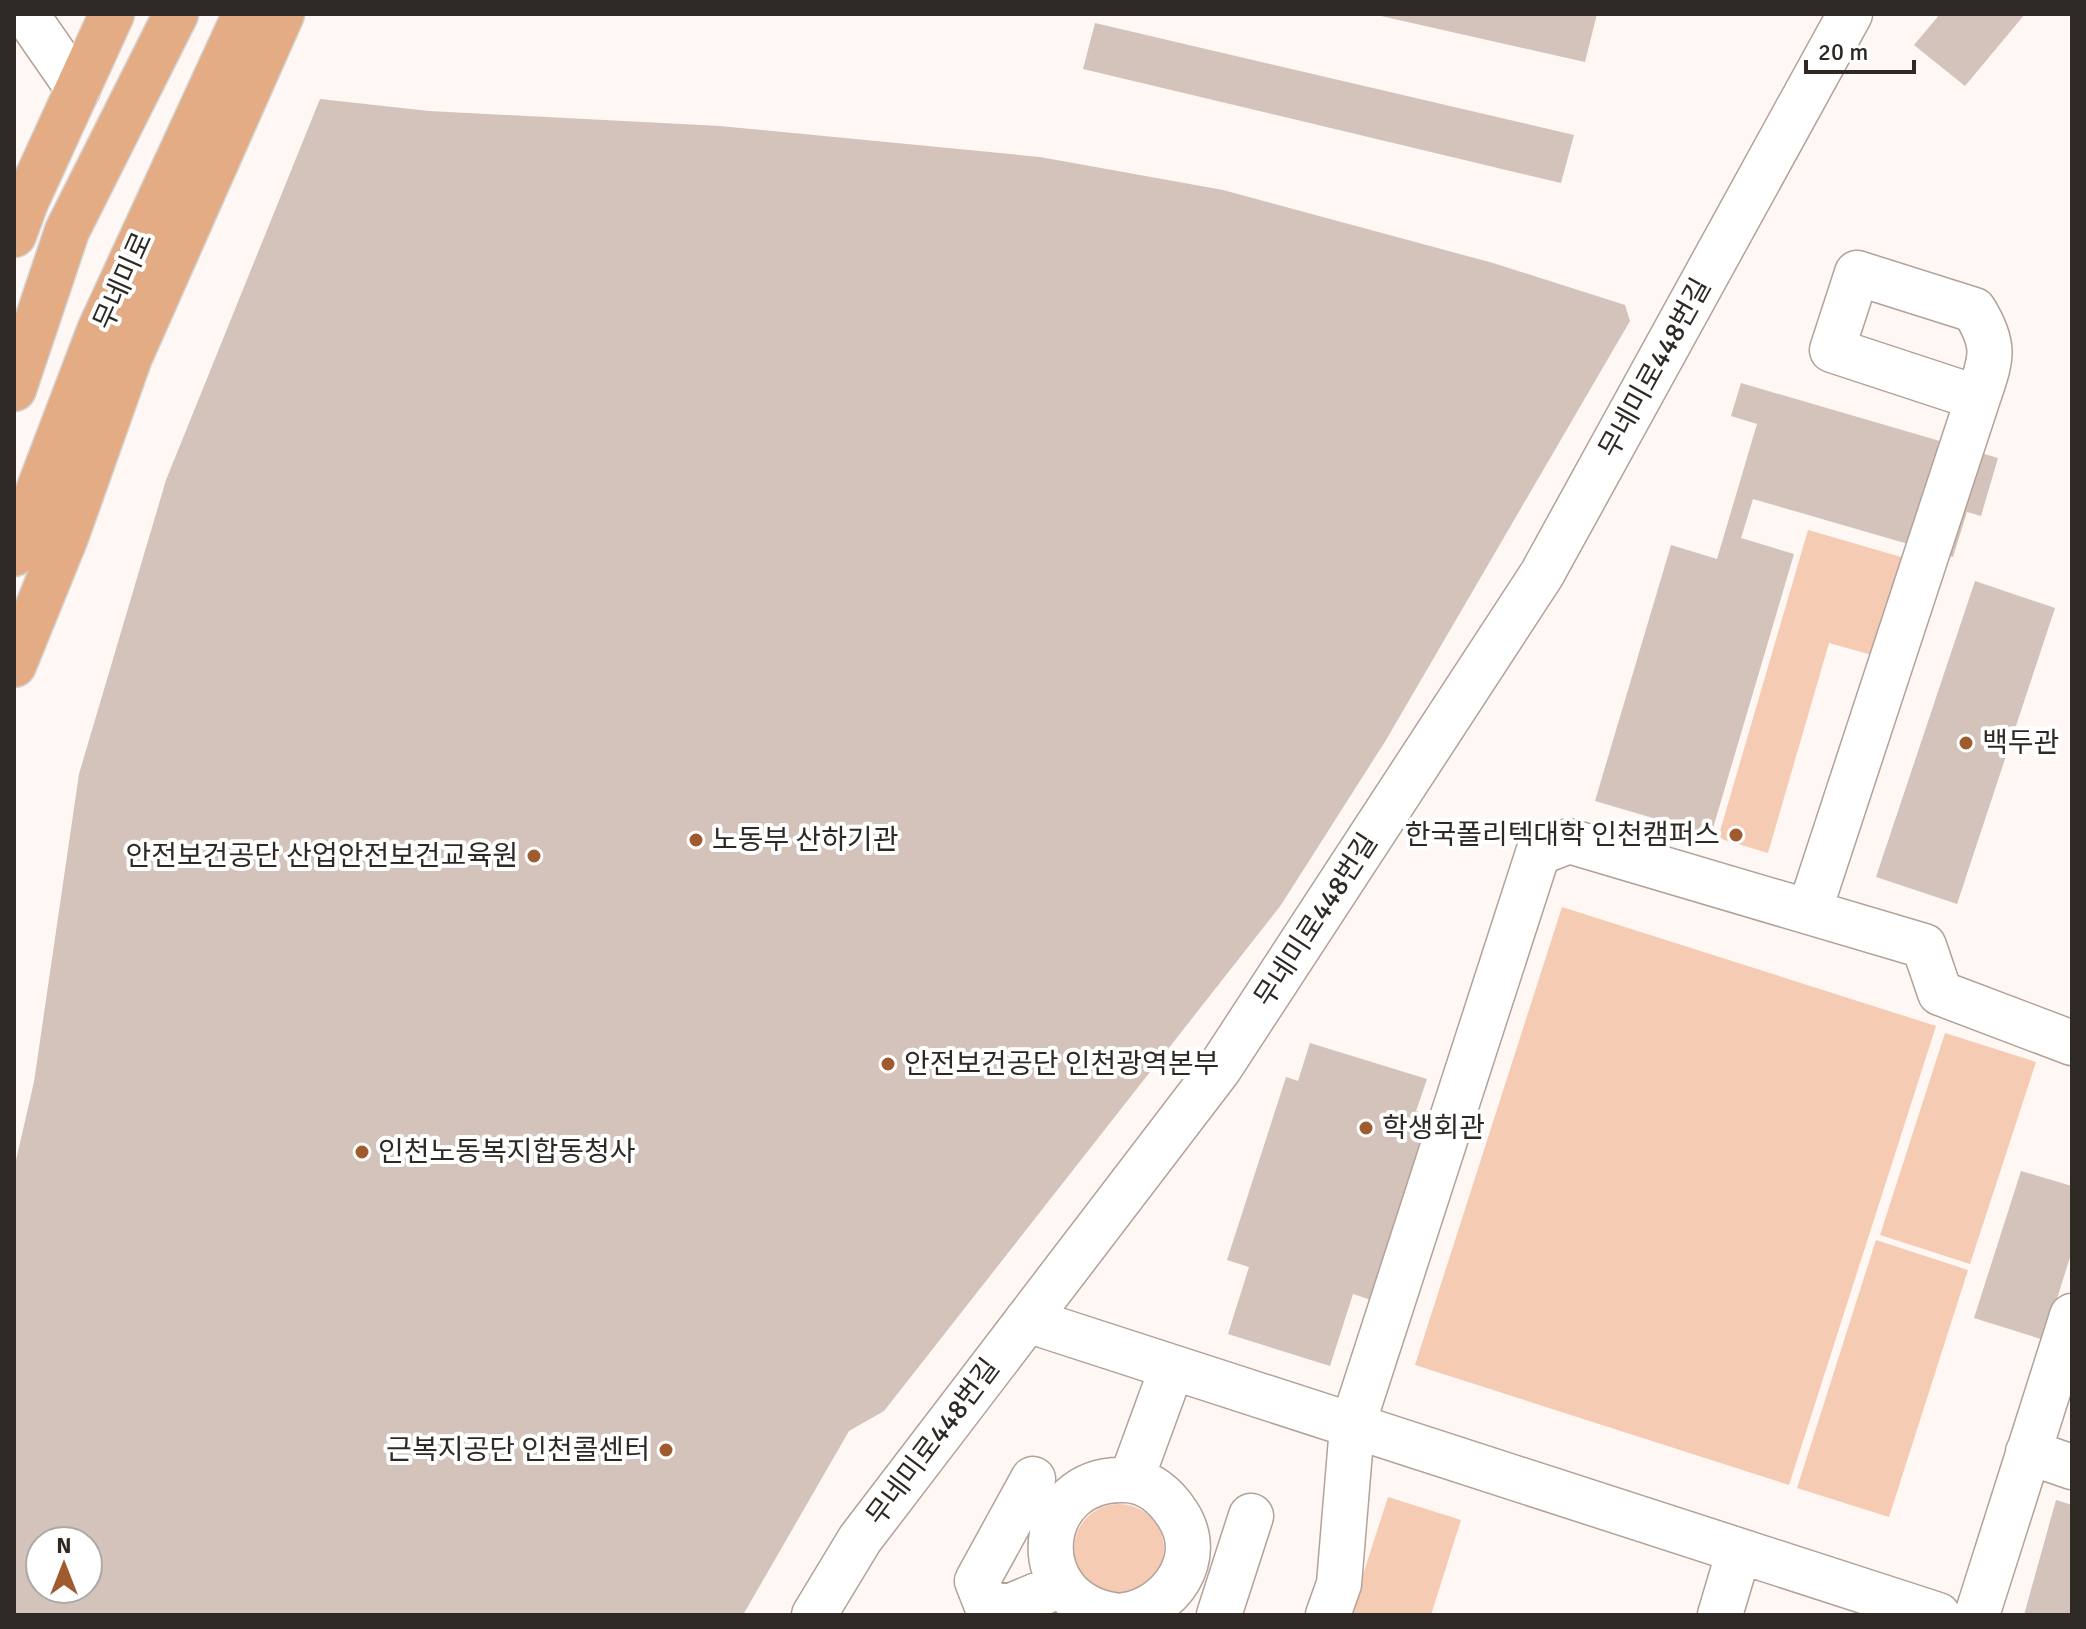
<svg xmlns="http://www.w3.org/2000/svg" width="2086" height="1629" font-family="Signika,'Noto Sans KR',sans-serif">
<rect width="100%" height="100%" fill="#fef7f3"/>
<path fill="#f5cbb3" d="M1808,530L1908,559L1879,657L1829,643L1768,853L1718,838Z
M1562,907L1936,1026L1789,1485L1415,1365Z
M1945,1033L2036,1062L1970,1264L1880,1235Z
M1876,1240L1968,1270L1889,1517L1797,1488Z
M1388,1497L1461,1520L1431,1615H1350Z
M1074 1549a45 45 0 1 1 90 0a45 45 0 1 1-90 0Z"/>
<path fill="#d3c3ba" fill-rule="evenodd" d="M1372,14H1597L1585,62Z
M1940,14H2025L1965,86L1914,45Z
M1095,23L1574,135L1561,183L1083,69Z
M320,99L429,111L720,126L1040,157L1223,190L1493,263L1625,305L1630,321L1386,740L1281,905L884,1411L849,1431L743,1615H14V1169L34,1082L79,774L166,480ZM40,1541H88V1589H40Z
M1741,383L1998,458L1981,516L1967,512L1953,557L1753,499L1741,538L1794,554L1711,835L1595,801L1671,545L1717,559L1757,424L1731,416Z
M1975,581L2055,608L1957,904L1876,877Z
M1310,1043L1427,1079L1416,1111L1430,1115L1371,1300L1353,1294L1330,1366L1228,1334L1249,1267L1227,1260L1286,1077L1298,1081Z
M2021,1171L2072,1186V1251L2044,1340L1974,1318Z
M2056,1500L2072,1505V1615H2024Z"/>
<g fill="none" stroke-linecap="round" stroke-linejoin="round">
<defs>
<path id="minor" d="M26,14L78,89
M1809,912L1978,398C1991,359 1997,347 1974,310L1857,273L1832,350L1978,398
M1027,1320L1938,1615
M2028,1452L2072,1467
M1033,1479L977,1581L986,1604L1011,1606L1061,1585
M1131,1480L1172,1368
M814,1615L860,1539L1219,1069L1542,574L1850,14
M1113,1615C1022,1600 1035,1477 1124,1480C1148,1480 1166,1496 1178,1515C1206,1559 1170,1608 1125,1615
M1219,1615L1251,1516
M1328,1615L1339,1584L1352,1427L1538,853L1569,841L1924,946L1940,993L2072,1043
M1720,1615L1739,1551
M1977,1615L2072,1316"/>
<path id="major" d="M14,235L26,202L112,14
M14,389L67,231L176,14
M14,554L99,331L245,14
M14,665L66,537L130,357L282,14"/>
</defs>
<use href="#minor" stroke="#b2a299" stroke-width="47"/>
<use href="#major" stroke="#d5d4d3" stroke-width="47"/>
<use href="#minor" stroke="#fff" stroke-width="44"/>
<use href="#major" stroke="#e3ac85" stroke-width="44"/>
</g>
<g fill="#9f5b2d" stroke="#fff" stroke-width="3">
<circle cx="1966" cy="743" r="8"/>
<circle cx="1736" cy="835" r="8"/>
<circle cx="696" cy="840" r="8"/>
<circle cx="534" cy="856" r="8"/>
<circle cx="888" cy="1064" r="8"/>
<circle cx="1366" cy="1128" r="8"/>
<circle cx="362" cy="1152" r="8"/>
<circle cx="666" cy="1450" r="8"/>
</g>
<g text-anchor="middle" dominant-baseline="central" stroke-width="8" stroke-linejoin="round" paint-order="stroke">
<g font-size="28" fill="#2f2925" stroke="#fff">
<text transform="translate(123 281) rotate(-66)">무네미로</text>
<text transform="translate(1655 368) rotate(-61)">무네미로448번길</text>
<text transform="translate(1316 920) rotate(-57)">무네미로448번길</text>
<text transform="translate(933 1442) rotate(-53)">무네미로448번길</text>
</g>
<g font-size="28" fill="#2f2925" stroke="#fff" text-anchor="start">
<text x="1982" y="743">백두관</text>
<text x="1720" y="835" text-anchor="end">한국폴리텍대학 인천캠퍼스</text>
<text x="712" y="840">노동부 산하기관</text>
<text x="518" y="856" text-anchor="end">안전보건공단 산업안전보건교육원</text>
<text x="904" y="1064">안전보건공단 인천광역본부</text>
<text x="1382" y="1128">학생회관</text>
<text x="378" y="1152">인천노동복지합동청사</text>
<text x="650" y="1450" text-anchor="end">근복지공단 인천콜센터</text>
</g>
</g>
<rect width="2086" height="1629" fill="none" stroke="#2f2925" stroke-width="32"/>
<g transform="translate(64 1565)"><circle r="38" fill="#ffffff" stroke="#aca9a8" stroke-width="2"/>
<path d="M0-6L14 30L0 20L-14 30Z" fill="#9f5b2d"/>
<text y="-12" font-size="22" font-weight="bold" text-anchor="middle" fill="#2f2925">N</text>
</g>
<path d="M1806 60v12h108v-12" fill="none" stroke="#2f2925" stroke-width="4"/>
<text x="1818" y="60" font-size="24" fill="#2f2925" stroke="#ffffff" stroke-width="6" paint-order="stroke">20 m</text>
</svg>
